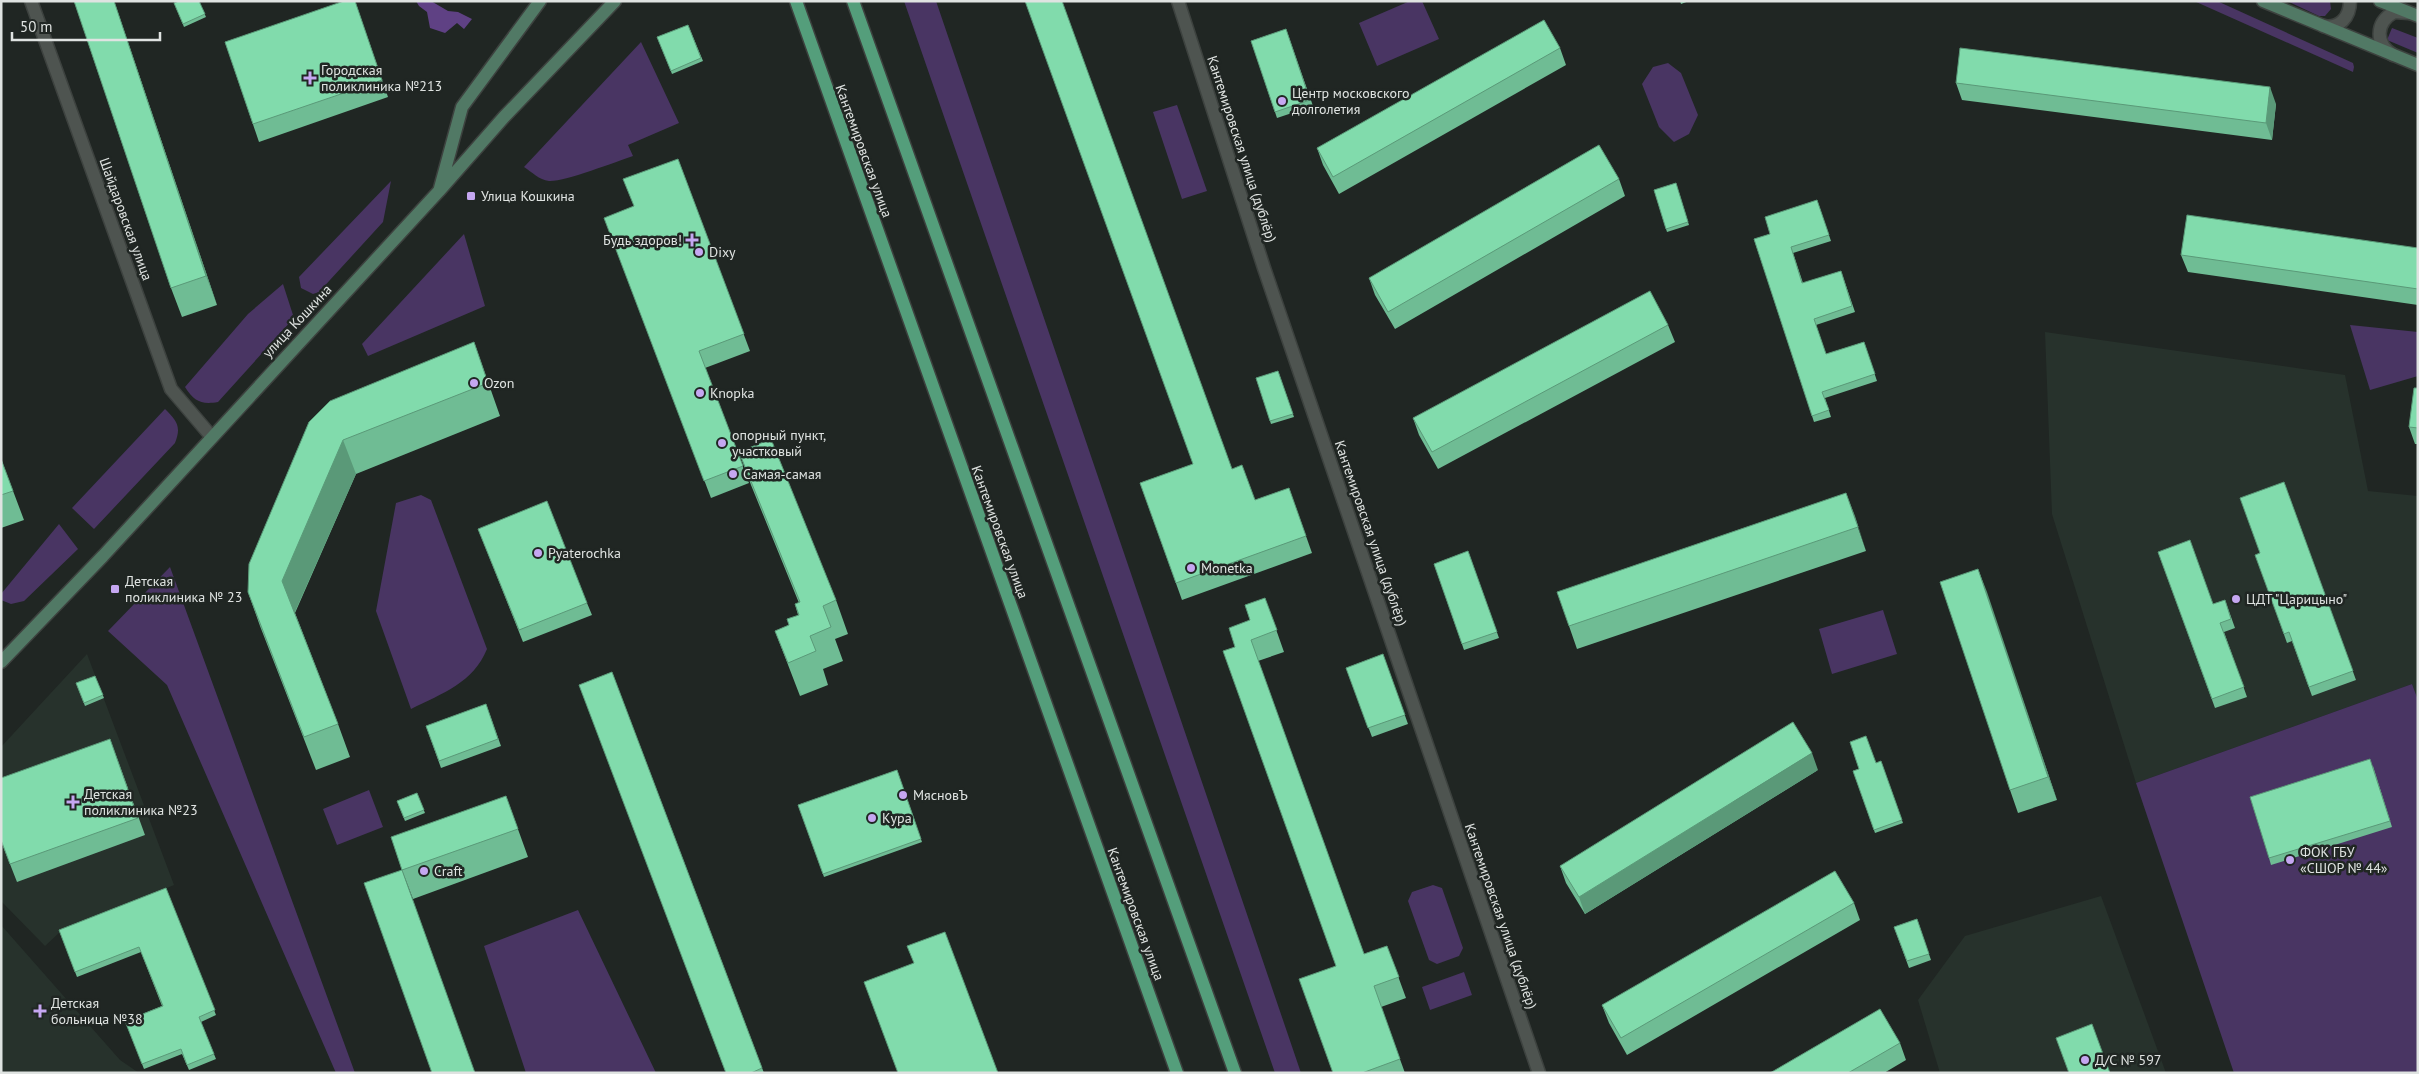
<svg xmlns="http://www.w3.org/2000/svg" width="2419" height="1074" font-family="'PT Sans',sans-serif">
<rect width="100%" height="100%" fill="#202623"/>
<path fill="#27322c" d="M2045,332L2345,375L2368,491L2418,496V700L2412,684L2136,783L2052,514Z
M87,654L174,885L60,932L45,946L1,901V747Z
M2101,896L2166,1073H1940L1918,1000L1965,936Z
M1,925L120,1060L139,1073H1Z"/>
<path fill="#493563" d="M904,1H936L1301,1073H1275Z
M1410,1H1422L1439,39L1377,66L1359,23Z
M2194,1H2217L2353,63L2354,67L2353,72Z
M2287,1H2330L2331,9L2325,16H2319Z
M2392,28L2418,38V53L2387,40Z
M641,42L679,123L628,145L633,156C615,162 564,182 549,181C539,180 532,172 524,167Z
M1668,63L1681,73L1698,115L1689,134L1674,142L1659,127L1642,84L1653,67Z
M1177,105L1207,191L1182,199L1153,112Z
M391,181L383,222L319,292L313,294L301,288L299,277Z
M464,234L485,306L368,356L362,344Z
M283,284L293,315L292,320L218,402C201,405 194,401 185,387L248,314Z
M2350,325L2418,332V376L2370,390Z
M165,409C176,420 182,426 175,443L94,529L72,508Z
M421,495L431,500L487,649C473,683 443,693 411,709L376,611L396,503Z
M59,524L78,549L24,601L11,604L1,600V594Z
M170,567L355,1073H336L167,685L108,631Z
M1883,610L1897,654L1832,674L1819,629Z
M2412,684L2418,700V1073H2234L2136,783Z
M369,790L383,827L337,845L323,809Z
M1433,885L1442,888L1463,948L1459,956L1437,964L1429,960L1408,901L1412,892Z
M578,910L656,1073H526L484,946Z
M1464,972L1472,995L1430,1010L1422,987Z"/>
<path fill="#5f4184" d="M416,1H431L448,11L458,12L472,19L464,29L457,23L445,33L430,28L427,12L419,6Z"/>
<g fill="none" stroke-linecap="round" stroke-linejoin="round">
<defs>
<path id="minor" d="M31,1L171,389L211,436
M1178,1L1264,268L1539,1073"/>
<path id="tertiary" d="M2323,26C2340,29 2350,17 2350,1
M2393,55C2375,44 2375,23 2394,12L2409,13"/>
<path id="secondary" d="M2263,1L2418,65
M2380,1L2418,16
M440,188L462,107L540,1
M1,662L103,556L439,191L504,117L615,1"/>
<path id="primary" d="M796,1L1177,1073
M853,1L1235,1073"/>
</defs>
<use href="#minor" stroke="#3d423f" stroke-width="15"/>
<use href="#tertiary" stroke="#3d423f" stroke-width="15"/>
<use href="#secondary" stroke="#3d423f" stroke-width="15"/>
<use href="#primary" stroke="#3d423f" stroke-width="15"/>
<use href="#minor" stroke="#4e5450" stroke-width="12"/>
<use href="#tertiary" stroke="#4e5450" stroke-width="12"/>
<use href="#secondary" stroke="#517965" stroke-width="12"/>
<use href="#primary" stroke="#549e7b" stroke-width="12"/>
</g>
<path fill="#6fbc94" d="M74,1H114L217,305L182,317L171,288Z
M199,1L206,17L184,27L174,3Z
M355,1L388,97L259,142L225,42Z
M1680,1H1689L1681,4Z
M688,25L703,61L672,74L657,37Z
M1286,29L1313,106L1277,118L1251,41Z
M1560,48L1566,65L1339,194L1323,165L1317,148Z
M1956,83L2276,104L2272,140L1962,100Z
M678,159L750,351L705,368L749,483L711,498L611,235L634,207Z
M1619,179L1625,196L1395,329L1375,295L1369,278Z
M1676,183L1689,225L1667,232L1654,190Z
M1817,200L1831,241L1793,253L1803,283L1841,271L1855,312L1816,325L1826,354L1864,342L1877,381L1825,398L1831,417L1814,422L1754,239L1770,234Z
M2418,248V305L2188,272L2181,255Z
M1668,325L1675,342L1438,469L1419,435L1413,418Z
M474,342L500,416L356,474L295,613L338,724L350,757L316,770L260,626L248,592L309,422Z
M1278,371L1294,417L1271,424L1256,378Z
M2418,388V444H2415L2409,427Z
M739,452L836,600L848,634L835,639L843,661L823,669L828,685L800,696L775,631L789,625L798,615L795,604L799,603L751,485Z
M1,459L24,520L1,528Z
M1193,464L1232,469L1255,500L1289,488L1312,553L1182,600L1140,483Z
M2284,482L2356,680L2312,696L2292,641L2287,643L2259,564L2260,553Z
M1846,493L1866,551L1577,649L1569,626Z
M478,529L587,603L592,615L523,642Z
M1468,551L1499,638L1464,650L1434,564Z
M2158,552L2213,604L2225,600L2235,628L2224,632L2247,697L2215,708Z
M1978,569L2057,800L2018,813L2010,790Z
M1265,598L1284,652L1258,661L1364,954L1387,946L1406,998L1381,1007L1405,1073H1333L1336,966L1235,647L1250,620Z
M1383,654L1408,724L1372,737L1346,668Z
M612,672L764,1073H726L592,718L579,685Z
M95,676L104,698L85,706L76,683Z
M486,704L501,746L441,768L426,726Z
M110,739L145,835L17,882L1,841Z
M1881,761L1903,823L1875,833L1853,771Z
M2373,766L2392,827L2271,865L2269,858Z
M897,770L922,842L824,877L798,805Z
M1818,770L1585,914L1566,883L1560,866Z
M417,793L425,813L405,821L397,801Z
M506,796L528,857L413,899L402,870Z
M166,888L216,1015L201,1022L216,1059L189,1070L182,1054L144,1069L125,1021L162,1006L141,952L77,977L59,930Z
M1854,903L1860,920L1627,1055L1609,1023L1602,1005Z
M1917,919L1931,960L1909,968L1894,927Z
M1900,1043L1906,1060L1884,1073H1770Z"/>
<path fill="#5a9978" d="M114,1L217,305L206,276Z
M2270,87L2276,104L2272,140L2266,123Z
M343,440L356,474L294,614L282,581Z
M1846,493L1855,516L1866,551L1858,527Z
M1978,569L1987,592L2057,800L2048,777Z
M1812,753L1818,770L1585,914L1579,897Z"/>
<path fill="#81dbac" stroke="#5a9978" d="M74,1H114L206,276L171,288Z
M179,1H199L205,14L183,24L174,3Z
M344,1H355L382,80L253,124L225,42Z
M1025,1H1062L1232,469L1242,465L1255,500L1289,488L1306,536L1176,583L1140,483L1193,464Z
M1544,20L1560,48L1333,177L1317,148Z
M688,25L701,58L671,71L657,37Z
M1286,29L1310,100L1275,112L1251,41Z
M1960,48L2270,87L2266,123L1956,83Z
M1599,145L1619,179L1388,312L1369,278Z
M678,159L744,334L699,351L743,466L704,481L604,218L634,206L623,179Z
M1676,183L1688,222L1666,229L1654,190Z
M1817,200L1829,235L1791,247L1802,283L1841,271L1852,306L1814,319L1826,354L1864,342L1875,374L1822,392L1829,410L1812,416L1754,239L1770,234L1765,217Z
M2187,215L2418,248V289L2181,255Z
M1650,291L1668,325L1432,452L1413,418Z
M474,342L488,383L343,440L282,581L338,724L304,737L248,592L249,564L309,422L330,401Z
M1278,371L1293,414L1270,421L1256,378Z
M2414,388H2418V428L2409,427Z
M771,439L836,600L823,606L831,627L810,636L816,651L788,663L775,631L789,625L787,619L799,615L795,604L800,602L739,452Z
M1,459L13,491L1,495Z
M2284,482L2353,671L2309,687L2289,632L2284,634L2255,555L2260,553L2240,498Z
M1846,493L1858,527L1569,626L1557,592Z
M547,501L587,603L519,630L478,529Z
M2190,540L2213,604L2225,600L2231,619L2220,623L2244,687L2212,699L2158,552Z
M1468,551L1497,632L1462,644L1434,564Z
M1978,569L2048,777L2010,790L1940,582Z
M1265,598L1277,630L1251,640L1364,954L1387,946L1399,977L1374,986L1400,1059L1362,1073H1333L1299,979L1336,966L1223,651L1235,647L1229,628L1250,620L1245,605Z
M1383,654L1405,715L1368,728L1346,668Z
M612,672L762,1068L751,1073H726L579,685Z
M95,676L103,695L84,703L76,683Z
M486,704L498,739L439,761L426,726Z
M1793,722L1812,753L1579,897L1560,866Z
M1866,736L1876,763L1881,761L1902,820L1874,830L1853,771L1859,769L1850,742Z
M110,739L138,818L10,864L1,840V778Z
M2370,759L2390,821L2269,858L2250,797Z
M897,770L921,839L823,874L798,805Z
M417,793L424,810L404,818L397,801Z
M506,796L518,829L402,870L391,837Z
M402,870L475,1073H432L364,883Z
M1835,871L1854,903L1621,1038L1602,1005Z
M166,888L215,1010L199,1017L214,1054L187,1065L181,1049L142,1064L125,1021L163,1006L139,947L75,972L59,930Z
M1917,919L1929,954L1907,961L1894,927Z
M945,932L998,1073H898L864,982L914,963L907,946Z
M1880,1009L1900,1043L1848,1073H1770Z
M2092,1024L2110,1073H2069L2056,1038Z"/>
<g fill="#c5a7f1" stroke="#202623" stroke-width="2">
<path d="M307.5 70.5h5v5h5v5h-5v5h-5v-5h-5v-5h5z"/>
<circle cx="1282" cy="101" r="5"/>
<rect x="466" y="191" width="10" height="10" rx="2.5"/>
<path d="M689.5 232.5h5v5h5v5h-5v5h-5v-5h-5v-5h5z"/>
<circle cx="699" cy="252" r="5"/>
<circle cx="474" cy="383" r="5"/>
<circle cx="700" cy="393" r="5"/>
<circle cx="722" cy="443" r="5"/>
<circle cx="733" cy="474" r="5"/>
<circle cx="538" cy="553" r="5"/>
<circle cx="1191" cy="568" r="5"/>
<rect x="110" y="584" width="10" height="10" rx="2.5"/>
<circle cx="2236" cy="599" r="5"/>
<circle cx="903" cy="795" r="5"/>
<path d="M70.5 794.5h5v5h5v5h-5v5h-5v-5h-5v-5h5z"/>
<circle cx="872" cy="818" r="5"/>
<circle cx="2290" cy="860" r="5"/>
<circle cx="424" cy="871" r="5"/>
<path d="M37.5 1003.5h5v5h5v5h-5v5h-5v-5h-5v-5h5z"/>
<circle cx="2085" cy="1060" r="5"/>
</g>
<g text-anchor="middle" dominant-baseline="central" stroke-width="5" stroke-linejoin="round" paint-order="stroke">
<g font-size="14" fill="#dfe3e1" stroke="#202623" text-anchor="start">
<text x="321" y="70">Городская<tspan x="321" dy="16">поликлиника №213</tspan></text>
<text x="1292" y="93">Центр московского<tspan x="1292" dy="16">долголетия</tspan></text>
<text x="481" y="196">Улица Кошкина</text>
<text x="682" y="240" text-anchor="end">Будь здоров!</text>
<text x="709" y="252">Dixy</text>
<text x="484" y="383">Ozon</text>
<text x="710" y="393">Knopka</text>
<text x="732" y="435">опорный пункт,<tspan x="732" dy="16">участковый</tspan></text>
<text x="743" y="474">Самая-самая</text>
<text x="548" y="553">Pyaterochka</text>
<text x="1201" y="568">Monetka</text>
<text x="125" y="581">Детская<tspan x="125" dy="16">поликлиника № 23</tspan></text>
<text x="2246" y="599">ЦДТ "Царицыно"</text>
<text x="84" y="794">Детская<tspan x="84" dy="16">поликлиника №23</tspan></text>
<text x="913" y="795">МясновЪ</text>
<text x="882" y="818">Кура</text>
<text x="2300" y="852">ФОК ГБУ<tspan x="2300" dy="16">«СШОР № 44»</tspan></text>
<text x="434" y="871">Craft</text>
<text x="51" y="1003">Детская<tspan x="51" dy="16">больница №38</tspan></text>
<text x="2095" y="1060">Д/C № 597</text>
</g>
<g font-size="14" fill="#dfe3e1" stroke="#202623">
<text transform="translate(1242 149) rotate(72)">Кантемировская улица (дублёр)</text>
<text transform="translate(864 151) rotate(70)">Кантемировская улица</text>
<text transform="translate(126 219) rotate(70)">Шайдаровская улица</text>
<text transform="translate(297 321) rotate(-47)">улица Кошкина</text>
<text transform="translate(1000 532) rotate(70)">Кантемировская улица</text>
<text transform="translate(1371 533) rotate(71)">Кантемировская улица (дублёр)</text>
<text transform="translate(1136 914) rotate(70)">Кантемировская улица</text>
<text transform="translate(1501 916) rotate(71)">Кантемировская улица (дублёр)</text>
</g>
</g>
<rect width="2419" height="1074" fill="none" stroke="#dfe3e1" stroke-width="5"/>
<path d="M12 32v8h148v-8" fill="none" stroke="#dfe3e1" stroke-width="2.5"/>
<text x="20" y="32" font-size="15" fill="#dfe3e1" stroke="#202623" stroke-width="4" paint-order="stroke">50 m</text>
</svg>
